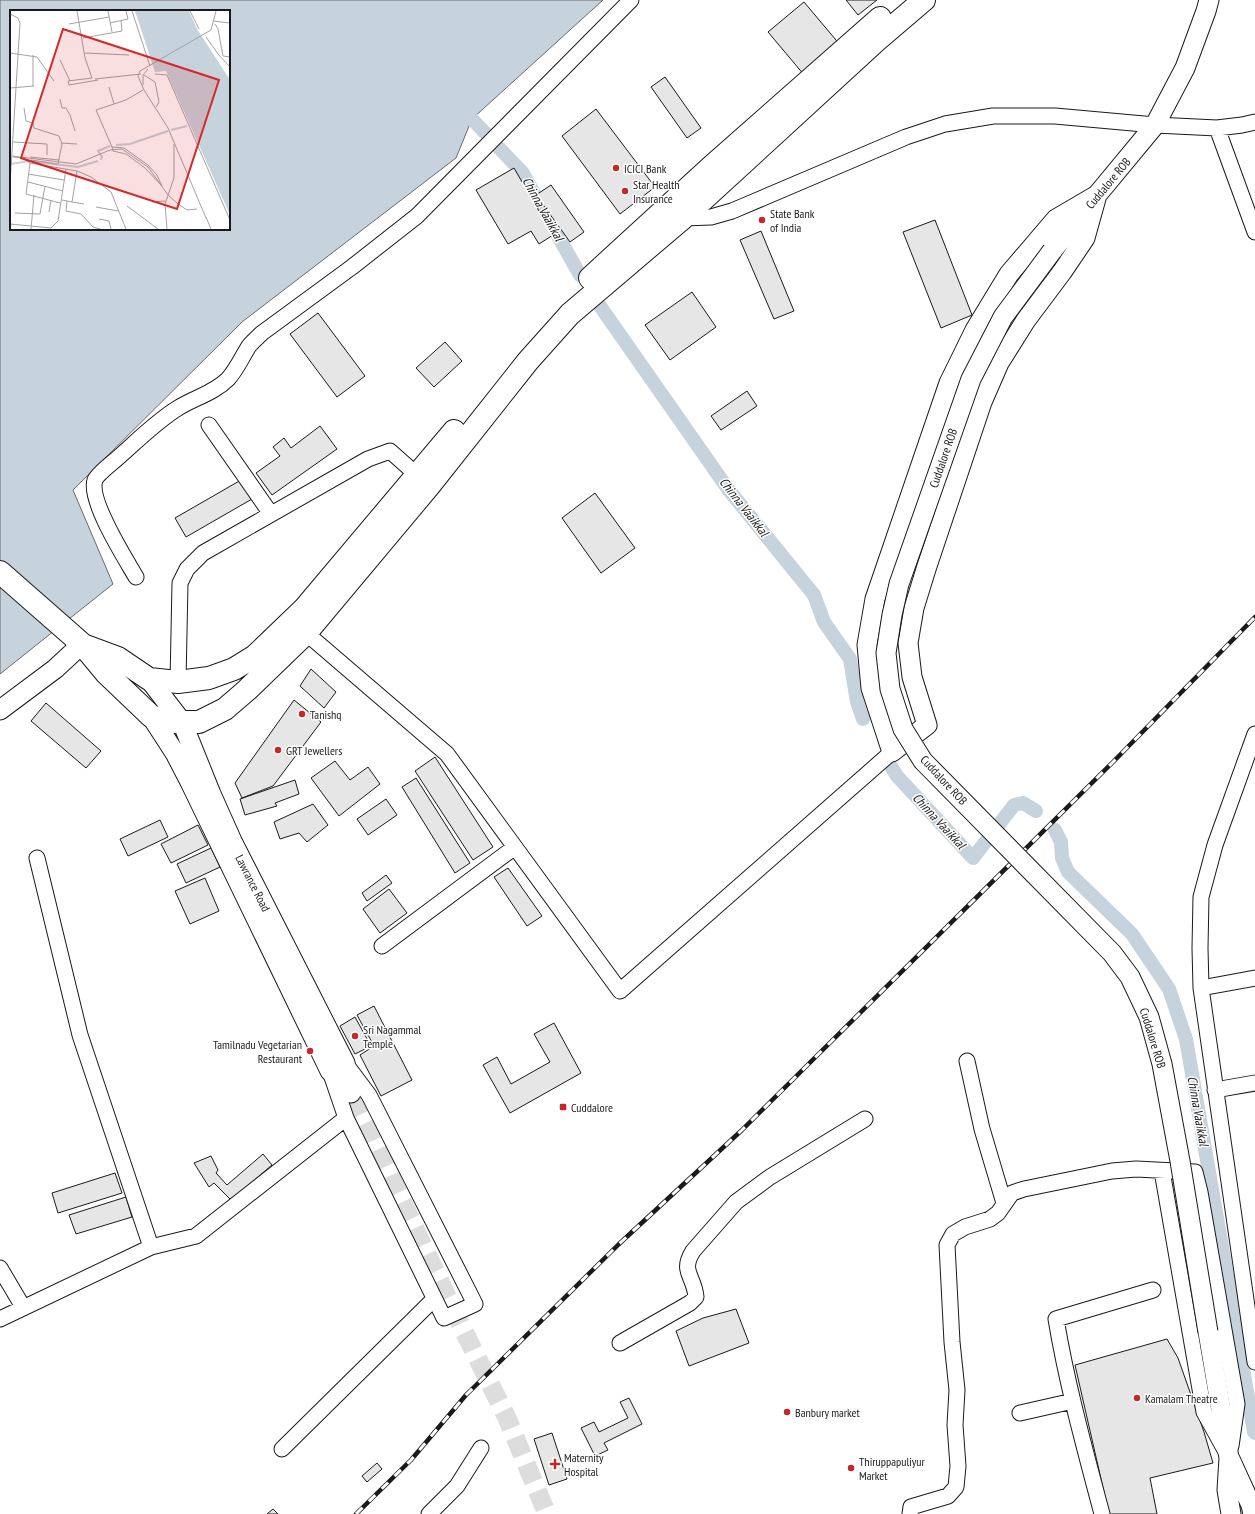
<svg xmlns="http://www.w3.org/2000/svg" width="1255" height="1514" font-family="'PT Sans Narrow',sans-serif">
<rect width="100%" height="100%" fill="#fff"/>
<path fill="#c6d2dc" stroke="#6a6a6a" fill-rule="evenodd" d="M0,0H603L472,119L456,158L242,322L73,490L113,584L0,674ZM11,11H229V229H11Z"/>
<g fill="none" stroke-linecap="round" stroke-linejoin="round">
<path stroke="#c6d2dc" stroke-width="14" d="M472,119L488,136
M499,148L522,172L580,275
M600,306L728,489L814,595L824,622L850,659L857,702L863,719
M892,768L897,776L973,858L1014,805L1023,803L1036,811
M1055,830L1061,842L1062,858L1068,872L1132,934L1169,989L1186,1039L1254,1432L1255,1433"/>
</g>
<path fill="#e6e6e6" stroke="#1a1a1a" d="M846,0H877L858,15Z
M804,2L841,46L805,76L768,32Z
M665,77L701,128L687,138L651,87Z
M596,109L655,187L620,214L562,136Z
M514,168L553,235L539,244L531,231L508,244L476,190Z
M551,185L584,232L570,242L536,195Z
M935,220L972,315L941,328L903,232Z
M761,231L794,311L774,319L740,240Z
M692,292L716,327L670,360L645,325Z
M318,313L365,376L337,397L290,334Z
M445,342L462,361L434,387L416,368Z
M747,391L757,406L721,430L711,416Z
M320,426L337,449L272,495L256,473L280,456L273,447L284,438L291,448Z
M241,480L252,499L186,537L175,518Z
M595,493L635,548L601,573L562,518Z
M311,669L336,692L324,708L300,686Z
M294,700L321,722L273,786L242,798L235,783Z
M46,703L101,751L86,768L31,721Z
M435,757L493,847L473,860L415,771Z
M335,761L350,780L368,767L380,784L339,816L311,778Z
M416,778L470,863L455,873L402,787Z
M295,780L299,794L275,803L277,806L245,815L240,799Z
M386,799L397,815L368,835L357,819Z
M313,804L328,825L307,842L299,833L280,839L274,822Z
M160,820L168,837L128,856L120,839Z
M198,825L208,845L171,863L161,844Z
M211,848L220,867L186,883L177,864Z
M508,868L542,916L527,926L494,877Z
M386,875L392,883L367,901L362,893Z
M205,878L219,911L190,924L175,891Z
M389,889L407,913L380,933L363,909Z
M374,1006L412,1080L381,1096L360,1055L374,1046L357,1015Z
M355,1017L371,1046L355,1054L340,1026Z
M554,1023L581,1073L510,1113L483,1065L497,1057L511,1084L550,1062L534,1034Z
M263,1154L272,1165L231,1200L214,1183L209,1187L194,1163L211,1156L218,1170L216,1173L227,1185Z
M115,1173L122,1193L58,1213L52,1193Z
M126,1197L132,1217L76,1234L69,1215Z
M736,1309L749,1343L689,1366L676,1331L703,1318Z
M1167,1339L1178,1358L1204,1432L1213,1463L1150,1478L1157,1514H1109L1075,1365Z
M629,1398L642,1424L604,1443L608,1450L595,1456L581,1428L594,1422L599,1432L628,1418L620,1402Z
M552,1433L567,1479L549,1485L534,1439Z
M377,1463L382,1469L367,1482L362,1476Z
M273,1509L278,1514H267Z"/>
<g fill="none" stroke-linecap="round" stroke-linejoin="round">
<path stroke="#ddd" stroke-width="19" stroke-dasharray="19 10" stroke-linecap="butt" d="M353,1097L450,1303L507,1418L547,1514"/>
<defs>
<path id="minor" d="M1217,128L1255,232
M683,218L711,217L732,211L906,137L945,124L993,116H1055L1155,125L1217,128L1242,125L1255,122
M209,425L271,514
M136,577C125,558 88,500 95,480C98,473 115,461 121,455C139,439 157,421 178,408C194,398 214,393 228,379C237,369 242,357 249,346C253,341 258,337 262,333L352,267L417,216L631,0
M306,633L447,754L620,991L892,752
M178,682L180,583L187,569L203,553L368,459L390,451L417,475
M1255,734L1215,845L1201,897L1200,948L1201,988L1255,1362
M37,858L80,1035L151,1247
M382,946L515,847
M1201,988L1255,978
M967,1061L982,1129L1004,1203
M331,1074L346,1118L444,1318L475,1304L369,1095L345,1063
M1215,1090L1255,1083
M1162,1171L1204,1412L1225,1450
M0,1268L23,1307
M0,1319L151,1247L196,1236L346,1118
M620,1343L690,1303L696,1297C694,1275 680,1272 693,1251L736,1202L770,1177L865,1119
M1020,1413L1073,1401
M282,1449L434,1299
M429,1514L457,1486L481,1448
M910,1514L911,1507L948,1496L956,1487L958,1466L955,1425L957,1390L952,1342L947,1245L953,1234L965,1227L990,1219L998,1213L1012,1193L1024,1189L1112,1171L1136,1169L1195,1172L1200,1192L1237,1404L1231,1446
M1102,1514C1085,1450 1067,1385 1056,1319L1153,1290"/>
<path id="major" d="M1097,195L1085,238L1062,272L1026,320L999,363L982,402L927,566L914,608L908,643L912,677L927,725L892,752L871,688L867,645L875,599L949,383L975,330L1009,274L1056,219Z
M1052,251L1097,195L1155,125L1185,68L1206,11L1209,0
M149,679L182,722L211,794L232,841L345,1063L349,1090
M0,710L55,669L82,644
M151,716L175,753L191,784L330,1071L351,1093
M1208,1332L1229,1458L1227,1490L1231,1514
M1230,1459L1251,1505L1253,1514"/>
<path id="highway" d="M590,278L712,166L880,18
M0,572L82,644L106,673L151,716L171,722H199L225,709L247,690L306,633L429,486L528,361L570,314L683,218L876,41L924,0
M83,645L118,658L149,679L178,682L209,678L234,669L255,656L304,609L454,431"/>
</defs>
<use href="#minor" stroke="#1a1a1a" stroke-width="17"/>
<use href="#major" stroke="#1a1a1a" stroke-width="21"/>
<use href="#highway" stroke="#1a1a1a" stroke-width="24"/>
<use href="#minor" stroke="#fff" stroke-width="15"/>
<use href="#major" stroke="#fff" stroke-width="19"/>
<use href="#highway" stroke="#fff" stroke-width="22"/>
<defs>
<path id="rail" d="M356,1514L411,1460L466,1395L619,1244L742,1130L1112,763L1255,617"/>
</defs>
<use href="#rail" stroke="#1a1a1a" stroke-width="4.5"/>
<use href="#rail" stroke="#fff" stroke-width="3" stroke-dasharray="9" stroke-linecap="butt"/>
<defs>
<path id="major-bridge" d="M1052,251L1003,317L971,379L899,584L892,615L886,653L890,689L903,729L923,761L1112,953L1130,977L1149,1017L1162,1064L1180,1161L1208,1332"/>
</defs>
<use href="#major-bridge" stroke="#1a1a1a" stroke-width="21" stroke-linecap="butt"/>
<use href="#major-bridge" stroke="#fff" stroke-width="19"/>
</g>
<g fill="#c62828" stroke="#fff" stroke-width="1.5">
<circle cx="616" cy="168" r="4"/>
<circle cx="625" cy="191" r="4"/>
<circle cx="762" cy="220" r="4"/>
<circle cx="302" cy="714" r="4"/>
<circle cx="278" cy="750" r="4"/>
<circle cx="355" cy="1036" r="4"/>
<circle cx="310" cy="1051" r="4"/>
<rect x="559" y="1103" width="8" height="8" rx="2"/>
<circle cx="1137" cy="1398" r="4"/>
<circle cx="787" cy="1412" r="4"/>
<path d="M553 1458h4v4h4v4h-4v4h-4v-4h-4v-4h4z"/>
<circle cx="851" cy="1468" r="4"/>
</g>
<g text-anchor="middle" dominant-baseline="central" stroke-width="3" stroke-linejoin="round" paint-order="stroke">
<g font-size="12" fill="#1a1a1a" stroke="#fff" text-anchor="start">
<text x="624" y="168">ICICI Bank</text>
<text x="633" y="184">Star Health<tspan x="633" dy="14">Insurance</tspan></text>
<text x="770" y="213">State Bank<tspan x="770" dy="14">of India</tspan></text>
<text x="310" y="714">Tanishq</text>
<text x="286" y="750">GRT Jewellers</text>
<text x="363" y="1029">Sri Nagammal<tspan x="363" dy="14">Temple</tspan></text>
<text x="302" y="1044" text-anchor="end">Tamilnadu Vegetarian<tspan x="302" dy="14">Restaurant</tspan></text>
<text x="571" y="1107">Cuddalore</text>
<text x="1145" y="1398">Kamalam Theatre</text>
<text x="795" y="1412">Banbury market</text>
<text x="564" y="1457">Maternity<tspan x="564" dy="14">Hospital</tspan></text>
<text x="859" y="1461">Thiruppapuliyur<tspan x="859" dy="14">Market</tspan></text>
</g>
<g font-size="12" fill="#1a1a1a" stroke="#fff">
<text transform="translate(1108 183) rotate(-50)">Cuddalore ROB</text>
<text transform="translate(943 458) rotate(-71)">Cuddalore ROB</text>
<text transform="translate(944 780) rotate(47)">Cuddalore ROB</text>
<text transform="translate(253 883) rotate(63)">Lawrance Road</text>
<text transform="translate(1153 1038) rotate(73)">Cuddalore ROB</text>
</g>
<g font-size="13" font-style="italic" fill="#1a1a1a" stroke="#fff">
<text transform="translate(543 209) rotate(61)">Chinna Vaaikkal</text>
<text transform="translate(744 507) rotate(52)">Chinna Vaaikkal</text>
<text transform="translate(939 821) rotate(47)">Chinna Vaaikkal</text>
<text transform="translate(1198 1111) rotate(80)">Chinna Vaaikkal</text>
</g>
</g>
<g transform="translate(10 10)">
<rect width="220" height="220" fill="#fff"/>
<path d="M125,1H179L187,19L220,70V205L156,61L145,62Z" fill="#c6d2dc"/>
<path fill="none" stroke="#c6d2dc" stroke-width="2" d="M161,120L177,116M106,135L120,134L158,121M91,150L92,147L88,141L100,136M1,154L19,151L68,157L88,151"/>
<path fill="none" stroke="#a3a3a3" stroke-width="1" d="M67,1L75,48L82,68M98,1L102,22M122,1L140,56M180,1L189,19M0,4L8,8L10,13L0,174M203,11L220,13M100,13L118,9L116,1M59,14L99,7M205,14L208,19L213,46L220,47M196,27L208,44L220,57M73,28L112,21L111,11M0,43L27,47L44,71M75,43L119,45M50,50L60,71M145,64L157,65L220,210M134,65L145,72L149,92L146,97M82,68L58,71L59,75L88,70M85,69L131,64M133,75V65L138,59M23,76V45M99,77L104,94M0,78L24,76M50,89L52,98H56L60,105L65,121M14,98L16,111L23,113L24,118L49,126L52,134L48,154L21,150M3,132L37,134V145M51,133L67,134M102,137L86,100L116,90L133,80M102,137L114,138L138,155L147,165L152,176L135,158L116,144L103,141ZM2,146L66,154L100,140L112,139L138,157L158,185L168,194L177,200L187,199M3,147L16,148M20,147L49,150M12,148L20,153L67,161L81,167L101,182L116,219M20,153L16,184L50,193M18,164L54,170M18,172L53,181M52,190L62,192L67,161M57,191L56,201L71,204L83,217L90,219M62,192L74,194M142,192L155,191M117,196L148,219M86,197L108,201M39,202L41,190M5,203L30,204L35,176M196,207L201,219M196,208L158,118L134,80L128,66L130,61L201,20L206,1M89,209L99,211L101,219M0,214L41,218M41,218L48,211L56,159M21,219L24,185M157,219L155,194L164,168V134"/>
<path fill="#d62828" fill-opacity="0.15" stroke="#d62828" stroke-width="2" d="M53,19L209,70L167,199L11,148Z"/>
<rect width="220" height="220" fill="none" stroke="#1a1a1a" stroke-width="2"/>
</g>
</svg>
